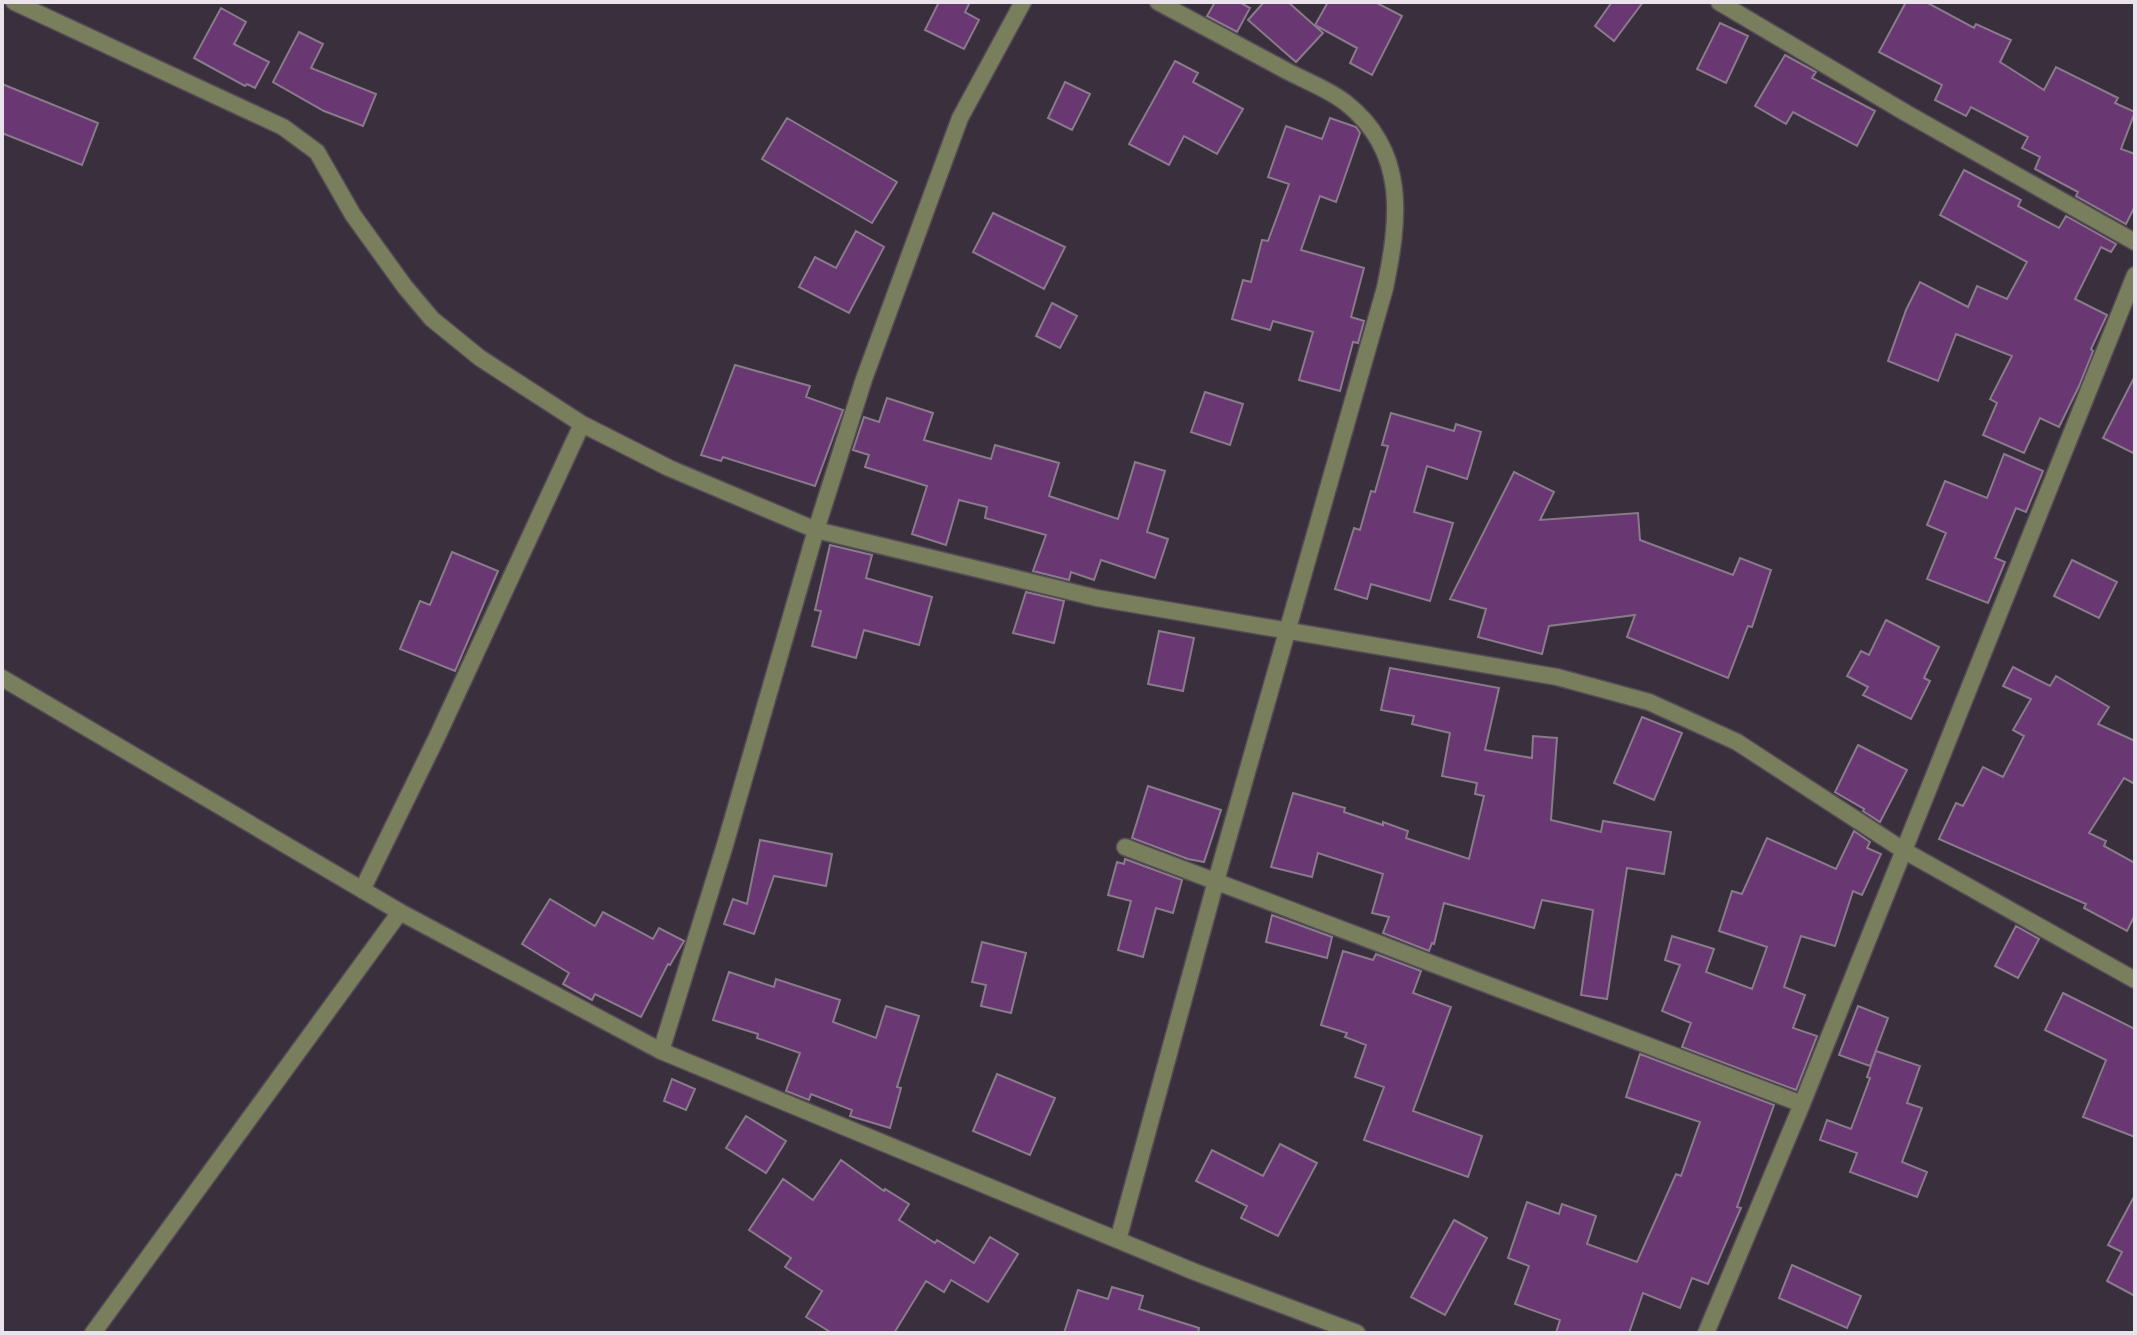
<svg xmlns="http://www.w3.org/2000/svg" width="2137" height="1335" font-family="Arial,sans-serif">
<rect width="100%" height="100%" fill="#3a2f3c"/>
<path fill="#693772" stroke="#897b8b" stroke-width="2" d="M939,2H970L965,12L979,20L964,49L925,30Z
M1215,2H1239L1250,8L1237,32L1207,16Z
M1264,2H1288L1323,33L1296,62L1248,20Z
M1328,2H1375L1402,16L1372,75L1350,63L1357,48L1315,25Z
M1612,2H1643L1614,41L1595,26Z
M1906,2H1926L1974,28L1976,24L2011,40L2000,62L2044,90L2056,67L2118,98L2115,103L2135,112L2121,149L2135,154V206L2126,224L2076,196L2078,192L2035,169L2040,157L2022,148L2028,137L1971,107L1966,116L1935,100L1942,85L1879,52Z
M221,8L246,22L234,44L269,62L255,88L247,84L245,86L194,58Z
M1720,23L1748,36L1726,83L1697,69Z
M299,32L323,44L311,68L376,94L363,126L324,111L273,82Z
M1785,55L1816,72L1812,78L1875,111L1857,146L1793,112L1786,124L1755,106Z
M1175,61L1198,73L1193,82L1243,109L1217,154L1184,136L1169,165L1129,144Z
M1065,82L1090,94L1072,130L1048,118Z
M2,84L98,123L82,165L2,133Z
M787,118L897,182L872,223L762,159Z
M1330,118L1356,127L1360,133L1336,202L1320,196L1301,250L1364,268L1351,317L1364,321L1358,343L1353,342L1340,391L1299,380L1313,332L1273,321L1270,330L1232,319L1243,280L1251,282L1262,240L1268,241L1289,184L1268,177L1286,126L1322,139Z
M1964,170L2021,200L2018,206L2059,228L2066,216L2116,244L2111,252L2101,247L2075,299L2107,315L2091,349L2093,351L2079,386L2059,427L2040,418L2024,453L1983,435L1997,403L1990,399L2012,356L1956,334L1938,381L1888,361L1906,310L1920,282L1968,307L1977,286L2007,299L2027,262L1940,215Z
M993,213L1065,247L1044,289L973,252Z
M856,231L884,247L849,313L799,287L815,257L836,268Z
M1052,303L1077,316L1060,348L1036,336Z
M735,365L810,386L806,397L843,410L815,486L723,457L721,461L701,455Z
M2135,376V454L2103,438Z
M1205,392L1243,404L1230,445L1191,432Z
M887,398L933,413L924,440L991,459L995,445L1059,463L1049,496L1118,519L1135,462L1165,471L1147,532L1168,539L1155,578L1101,560L1094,580L1071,572L1069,580L1033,571L1046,535L985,518L987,507L959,500L946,545L912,534L927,486L865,467L869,455L853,450L864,417L879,422Z
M1391,413L1454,431L1456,424L1481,432L1467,479L1427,466L1414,512L1453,523L1430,601L1371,584L1367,599L1335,589L1354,528L1360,530L1371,491L1375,492L1388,446L1382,445Z
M2004,454L2043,471L2026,512L2016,508L1995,558L2005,562L1988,603L1927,579L1946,533L1927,525L1945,481L1987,498Z
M1514,472L1554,492L1540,520L1638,513L1640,540L1733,575L1740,558L1771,570L1752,627L1748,626L1728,678L1627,637L1635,615L1549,626L1542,654L1478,637L1486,609L1450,599Z
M830,545L872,555L866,578L932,597L919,645L864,630L856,658L812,646L821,611L815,610Z
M452,552L498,571L455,671L400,649L420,601L430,605Z
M2072,560L2117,582L2099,618L2054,596Z
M1026,592L1064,601L1054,643L1013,633Z
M1886,620L1939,647L1924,678L1930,681L1911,719L1863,695L1868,687L1847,676L1861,651L1869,655Z
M1159,631L1194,638L1183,691L1148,684Z
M2013,667L2050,686L2056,676L2109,707L2098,724L2135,741V784L2124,778L2089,833L2106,841L2104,846L2135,863V915L2127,931L2084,908L2086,904L1939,839L1956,803L1963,806L1983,767L2003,777L2024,736L2013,730L2031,699L2003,686Z
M1390,668L1499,688L1485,750L1532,758L1533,736L1557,738L1551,820L1601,832L1603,821L1671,832L1664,874L1627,868L1607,999L1581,995L1593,910L1542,900L1534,928L1444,903L1434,944L1432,943L1429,951L1383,933L1389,917L1372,913L1383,874L1318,853L1312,877L1271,867L1293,793L1345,808L1344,812L1383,825V822L1408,831L1406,838L1469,859L1484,796L1475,794L1477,783L1442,776L1450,733L1412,724L1414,716L1381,710Z
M1642,717L1682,733L1654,800L1614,783Z
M1858,745L1907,770L1880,822L1863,811L1864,809L1835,792Z
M1148,786L1221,810L1204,862L1188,859L1132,838Z
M1854,831L1870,842L1867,848L1881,854L1862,895L1853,891L1835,946L1801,936L1784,987L1805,995L1793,1028L1817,1036L1796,1090L1682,1047L1691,1023L1662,1011L1680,965L1665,960L1672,936L1714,949L1706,972L1752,989L1767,947L1719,931L1732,891L1742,894L1767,838L1836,869Z
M760,840L832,854L826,886L774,876L754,934L724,924L733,899L747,904Z
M1125,859L1182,880L1173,913L1156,908L1143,957L1118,950L1131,901L1108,895L1117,862L1124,864Z
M550,899L595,926L603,912L653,939L659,928L684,941L670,965L668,964L641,1017L595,994L592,1000L563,984L569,973L522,944Z
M1272,915L1332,937L1327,958L1266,942Z
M2016,926L2039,939L2018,978L1995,966Z
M982,942L1026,953L1011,1013L981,1006L986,985L972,982Z
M1343,951L1373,960L1376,954L1421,971L1413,993L1451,1007L1413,1111L1482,1136L1468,1177L1364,1140L1384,1087L1355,1077L1366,1045L1345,1037L1347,1033L1321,1025Z
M729,972L774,987L776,979L840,1000L833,1022L876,1038L886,1006L919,1016L897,1087L901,1088L890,1128L850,1116L852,1110L811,1094L809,1100L786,1091L800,1053L757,1038L758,1034L713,1020Z
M2063,993L2135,1029V1137L2083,1117L2106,1060L2045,1030Z
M1858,1006L1888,1018L1870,1066L1839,1055Z
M1876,1051L1920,1066L1907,1103L1922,1108L1902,1162L1927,1172L1917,1197L1850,1172L1857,1153L1820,1140L1827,1120L1851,1129L1870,1078L1867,1077Z
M1640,1054L1774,1105L1737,1207L1741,1208L1708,1284L1692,1278L1680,1308L1643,1293L1629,1333H1556L1560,1320L1515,1304L1529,1266L1508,1258L1527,1202L1559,1214L1562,1204L1596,1216L1587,1244L1637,1262L1676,1174L1681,1176L1700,1122L1626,1097Z
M997,1074L1055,1098L1030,1155L973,1131Z
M672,1079L695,1089L686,1110L664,1101Z
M746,1116L786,1141L766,1173L726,1148Z
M1280,1144L1317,1163L1278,1236L1241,1218L1247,1206L1196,1181L1212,1150L1263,1176Z
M841,1160L884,1191L885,1189L909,1204L899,1220L935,1243L937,1240L974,1263L990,1237L1018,1254L988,1302L951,1280L944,1292L926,1281L894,1333H832L806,1317L822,1291L785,1267L791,1258L749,1230L783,1179L813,1200Z
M2135,1195V1296L2107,1281L2122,1252L2108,1245Z
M1454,1220L1487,1238L1445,1315L1411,1297Z
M1792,1265L1861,1296L1847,1328L1779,1298Z
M1112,1287L1143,1296L1139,1309L1199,1328L1198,1333H1064L1078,1290L1108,1299Z"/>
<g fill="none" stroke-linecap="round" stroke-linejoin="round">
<defs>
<path id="minor" d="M14,2L283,127L317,152L353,215L405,287L432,319L480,358L582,424
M1719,2L1906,113L2135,242
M2,678L400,912L661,1051L1195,1272L1357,1333
M1125,847L1802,1104
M362,890L437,737L582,424L669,468L816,530L864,379L960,118L1023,2
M661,1051L725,845L816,530L1097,598L1557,677L1649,702L1737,742L1903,850L2135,980
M1118,1240L1216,881L1385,288C1399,220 1408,152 1346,103C1330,90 1306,81 1287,71C1244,48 1201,25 1158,2
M93,1333L400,912
M1706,1333L1802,1104L2135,275"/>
</defs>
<use href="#minor" stroke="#564c58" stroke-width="19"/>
<use href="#minor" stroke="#797e5c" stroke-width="16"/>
</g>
<rect width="2137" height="1335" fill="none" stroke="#eae3eb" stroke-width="8"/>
</svg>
